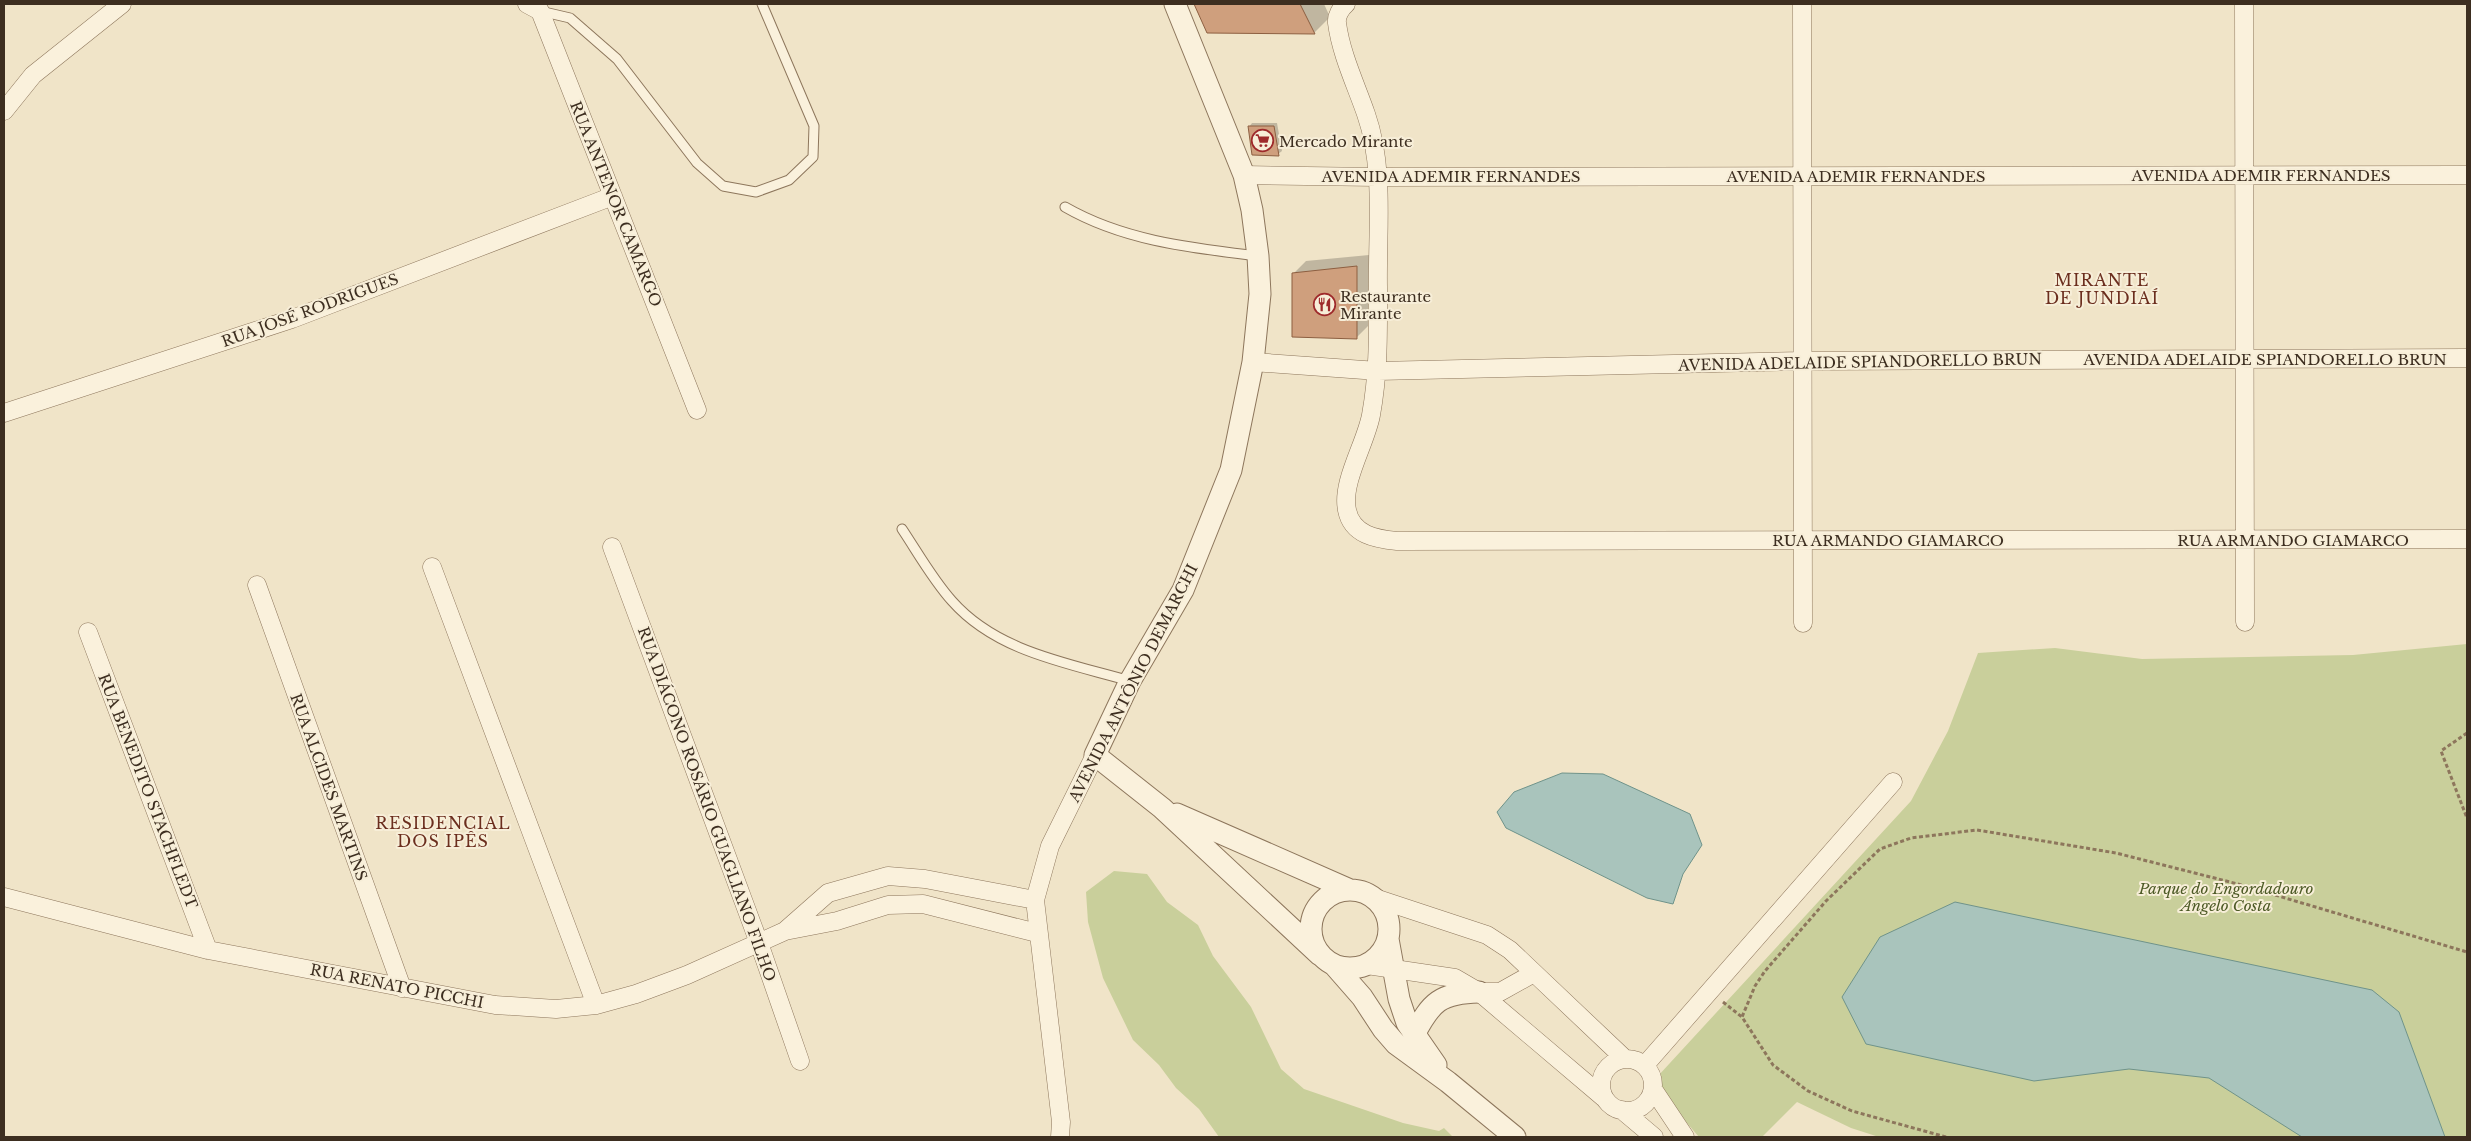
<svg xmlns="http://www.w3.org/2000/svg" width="2471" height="1141" font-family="'Libre Baskerville',serif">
<rect width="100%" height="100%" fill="#f0e4c8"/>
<path fill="#c9cf9b" d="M2467,644V1137H1879L1851,1128L1797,1102L1762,1137H1699L1663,1095L1658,1076L1911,801L1948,731L1978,653L2055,648L2142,659L2353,655Z
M1114,871L1147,874L1167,902L1198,925L1213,956L1251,1007L1281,1069L1304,1089L1403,1123L1439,1131L1444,1128L1453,1137H1219L1199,1109L1176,1088L1159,1065L1133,1040L1103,978L1088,922L1086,892Z"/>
<path fill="#a9c4bc" stroke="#6f938a" d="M1562,773L1603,774L1690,814L1702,845L1683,874L1673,904L1647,898L1506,828L1497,812L1514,792Z
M1955,902L2372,990L2399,1012L2445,1137H2302L2209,1078L2129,1069L2034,1081L1866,1044L1842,997L1880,937Z"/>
<path fill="#0003" d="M1195,4H1324L1330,17L1314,33L1208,32Z
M1252,123H1277L1282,151L1278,154L1249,127Z
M1369,255L1368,326L1356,338L1294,273L1306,261Z"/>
<path fill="#cf9f7d" stroke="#8d5f41" d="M1194,4H1300L1315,34L1207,33Z
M1248,126H1274L1279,156L1252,155Z
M1357,266V339L1292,337V273Z"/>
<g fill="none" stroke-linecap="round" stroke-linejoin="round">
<defs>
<path id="service" d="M540,11L570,18L617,59L697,163L723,186L756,192L789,180L813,157L814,126L762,4
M1065,207C1124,241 1192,248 1258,256
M902,529C918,553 933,580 952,601C997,652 1068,663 1130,681"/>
<path id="minor" d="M527,4L540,11L697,410
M1346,4C1341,8 1336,16 1337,23C1341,54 1356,85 1366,114C1385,168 1377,231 1378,287C1378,331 1379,371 1371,415C1366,443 1341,482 1347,510C1352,535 1376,539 1397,541L2467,539
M1802,4L1803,623
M2244,4L2245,622
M4,111L33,75L122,4
M1244,175L1377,177L2467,175
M1253,362L1378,371L1802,361L2467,358
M4,413L292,319L613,196
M612,547L759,943L800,1061
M432,567L596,1005
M257,585L402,988
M88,632L208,950
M4,897L208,950L495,1005L556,1009L596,1005L636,994L687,975L785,931L837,921L888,905L923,904L1037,933
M1375,898L1487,935L1510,950L1625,1059
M786,930L828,893L888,876L925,879L1035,900
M1367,965L1455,978L1479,992L1604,1098
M1479,992H1500L1534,973
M1601 1085a26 26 0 1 1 52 0a26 26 0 1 1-52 0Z
M1645,1065L1893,782
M1653,1089L1685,1137
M1622,1110L1654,1137
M1060,1137L1061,1122L1035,900L1050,846L1095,755"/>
<path id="tertiary" d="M1175,4L1244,175L1252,210L1258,256L1260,294L1253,362L1231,470L1183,590L1130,681L1095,755L1162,808L1320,955
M1177,814L1348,889
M1311 929a39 39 0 1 1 78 0a39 39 0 1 1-78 0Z
M1388,939L1399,999L1407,1023L1436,1065
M1334,965L1362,997L1383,1029L1396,1044L1448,1082L1515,1137
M1414,1035C1431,1002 1440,993 1479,992"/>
</defs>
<use href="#service" stroke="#8d765c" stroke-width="11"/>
<use href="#minor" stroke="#8d765c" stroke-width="19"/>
<use href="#tertiary" stroke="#8d765c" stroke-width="23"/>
<path stroke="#8d765c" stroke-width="3" stroke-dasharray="4 2.5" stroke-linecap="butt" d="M2467,733L2441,751L2467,818
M1723,1002L1742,1017
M1946,1137L1852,1111L1808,1091L1773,1065L1742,1017L1755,986L1765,971L1826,901L1880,849L1911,838L1977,830L2116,853L2238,884L2467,952"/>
<use href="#service" stroke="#faf1dc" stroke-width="9"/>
<use href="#minor" stroke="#faf1dc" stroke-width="18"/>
<use href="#tertiary" stroke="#faf1dc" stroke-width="21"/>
</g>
<defs>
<symbol id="supermarket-ring" viewBox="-11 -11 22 22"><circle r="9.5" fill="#f7eed8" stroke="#9e2a2b" stroke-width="1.5"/><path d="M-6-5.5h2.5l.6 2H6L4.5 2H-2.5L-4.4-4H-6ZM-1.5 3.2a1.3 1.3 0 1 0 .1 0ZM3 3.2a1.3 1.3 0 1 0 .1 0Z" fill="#9e2a2b"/></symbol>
<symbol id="restaurant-ring" viewBox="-11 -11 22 22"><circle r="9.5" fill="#f7eed8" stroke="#9e2a2b" stroke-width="1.5"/><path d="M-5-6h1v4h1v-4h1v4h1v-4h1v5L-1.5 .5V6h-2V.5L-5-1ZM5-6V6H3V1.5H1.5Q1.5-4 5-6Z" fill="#9e2a2b"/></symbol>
</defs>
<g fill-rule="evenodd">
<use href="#supermarket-ring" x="1250" y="128" width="25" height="25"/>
<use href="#restaurant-ring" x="1312" y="292" width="25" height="25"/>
</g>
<g text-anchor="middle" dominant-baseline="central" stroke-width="4" stroke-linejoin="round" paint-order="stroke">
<g font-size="15" fill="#3d2e20" stroke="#f7eed8" text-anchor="start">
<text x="1279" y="141">Mercado Mirante</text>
<text x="1340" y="296">Restaurante<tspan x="1340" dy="17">Mirante</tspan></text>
</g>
<g font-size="15" fill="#3d2e20" stroke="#f7eed8">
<text x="2261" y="175">AVENIDA ADEMIR FERNANDES</text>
<text x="1451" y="176">AVENIDA ADEMIR FERNANDES</text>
<text x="1856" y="176">AVENIDA ADEMIR FERNANDES</text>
<text transform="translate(616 204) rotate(68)">RUA ANTENOR CAMARGO</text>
<text transform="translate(310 310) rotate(-20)">RUA JOSÉ RODRIGUES</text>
<text x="2265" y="359">AVENIDA ADELAIDE SPIANDORELLO BRUN</text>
<text transform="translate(1860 362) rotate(-1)">AVENIDA ADELAIDE SPIANDORELLO BRUN</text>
<text x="1888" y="540">RUA ARMANDO GIAMARCO</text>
<text x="2293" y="540">RUA ARMANDO GIAMARCO</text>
<text transform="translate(1133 683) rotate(-63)">AVENIDA ANTÔNIO DEMARCHI</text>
<text transform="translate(329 787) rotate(70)">RUA ALCIDES MARTINS</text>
<text transform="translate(148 791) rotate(69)">RUA BENEDITO STACHFLEDT</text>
<text transform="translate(707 804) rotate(70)">RUA DIÁCONO ROSÁRIO GUAGLIANO FILHO</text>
<text transform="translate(397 986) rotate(11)">RUA RENATO PICCHI</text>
</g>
<g font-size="15" font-style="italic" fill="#4d5a26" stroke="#f7eed8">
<text x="2226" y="888">Parque do Engordadouro<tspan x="2226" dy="17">Ângelo Costa</tspan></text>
</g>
<g font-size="16" letter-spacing="1" fill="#6b2e1e" stroke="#f7eed8">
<text x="2102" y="280">MIRANTE<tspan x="2102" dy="18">DE JUNDIAÍ</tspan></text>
<text x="443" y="823">RESIDENCIAL<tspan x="443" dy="18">DOS IPÊS</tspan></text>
</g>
</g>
<rect width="2471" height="1141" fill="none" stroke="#3d2e20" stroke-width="10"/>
</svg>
